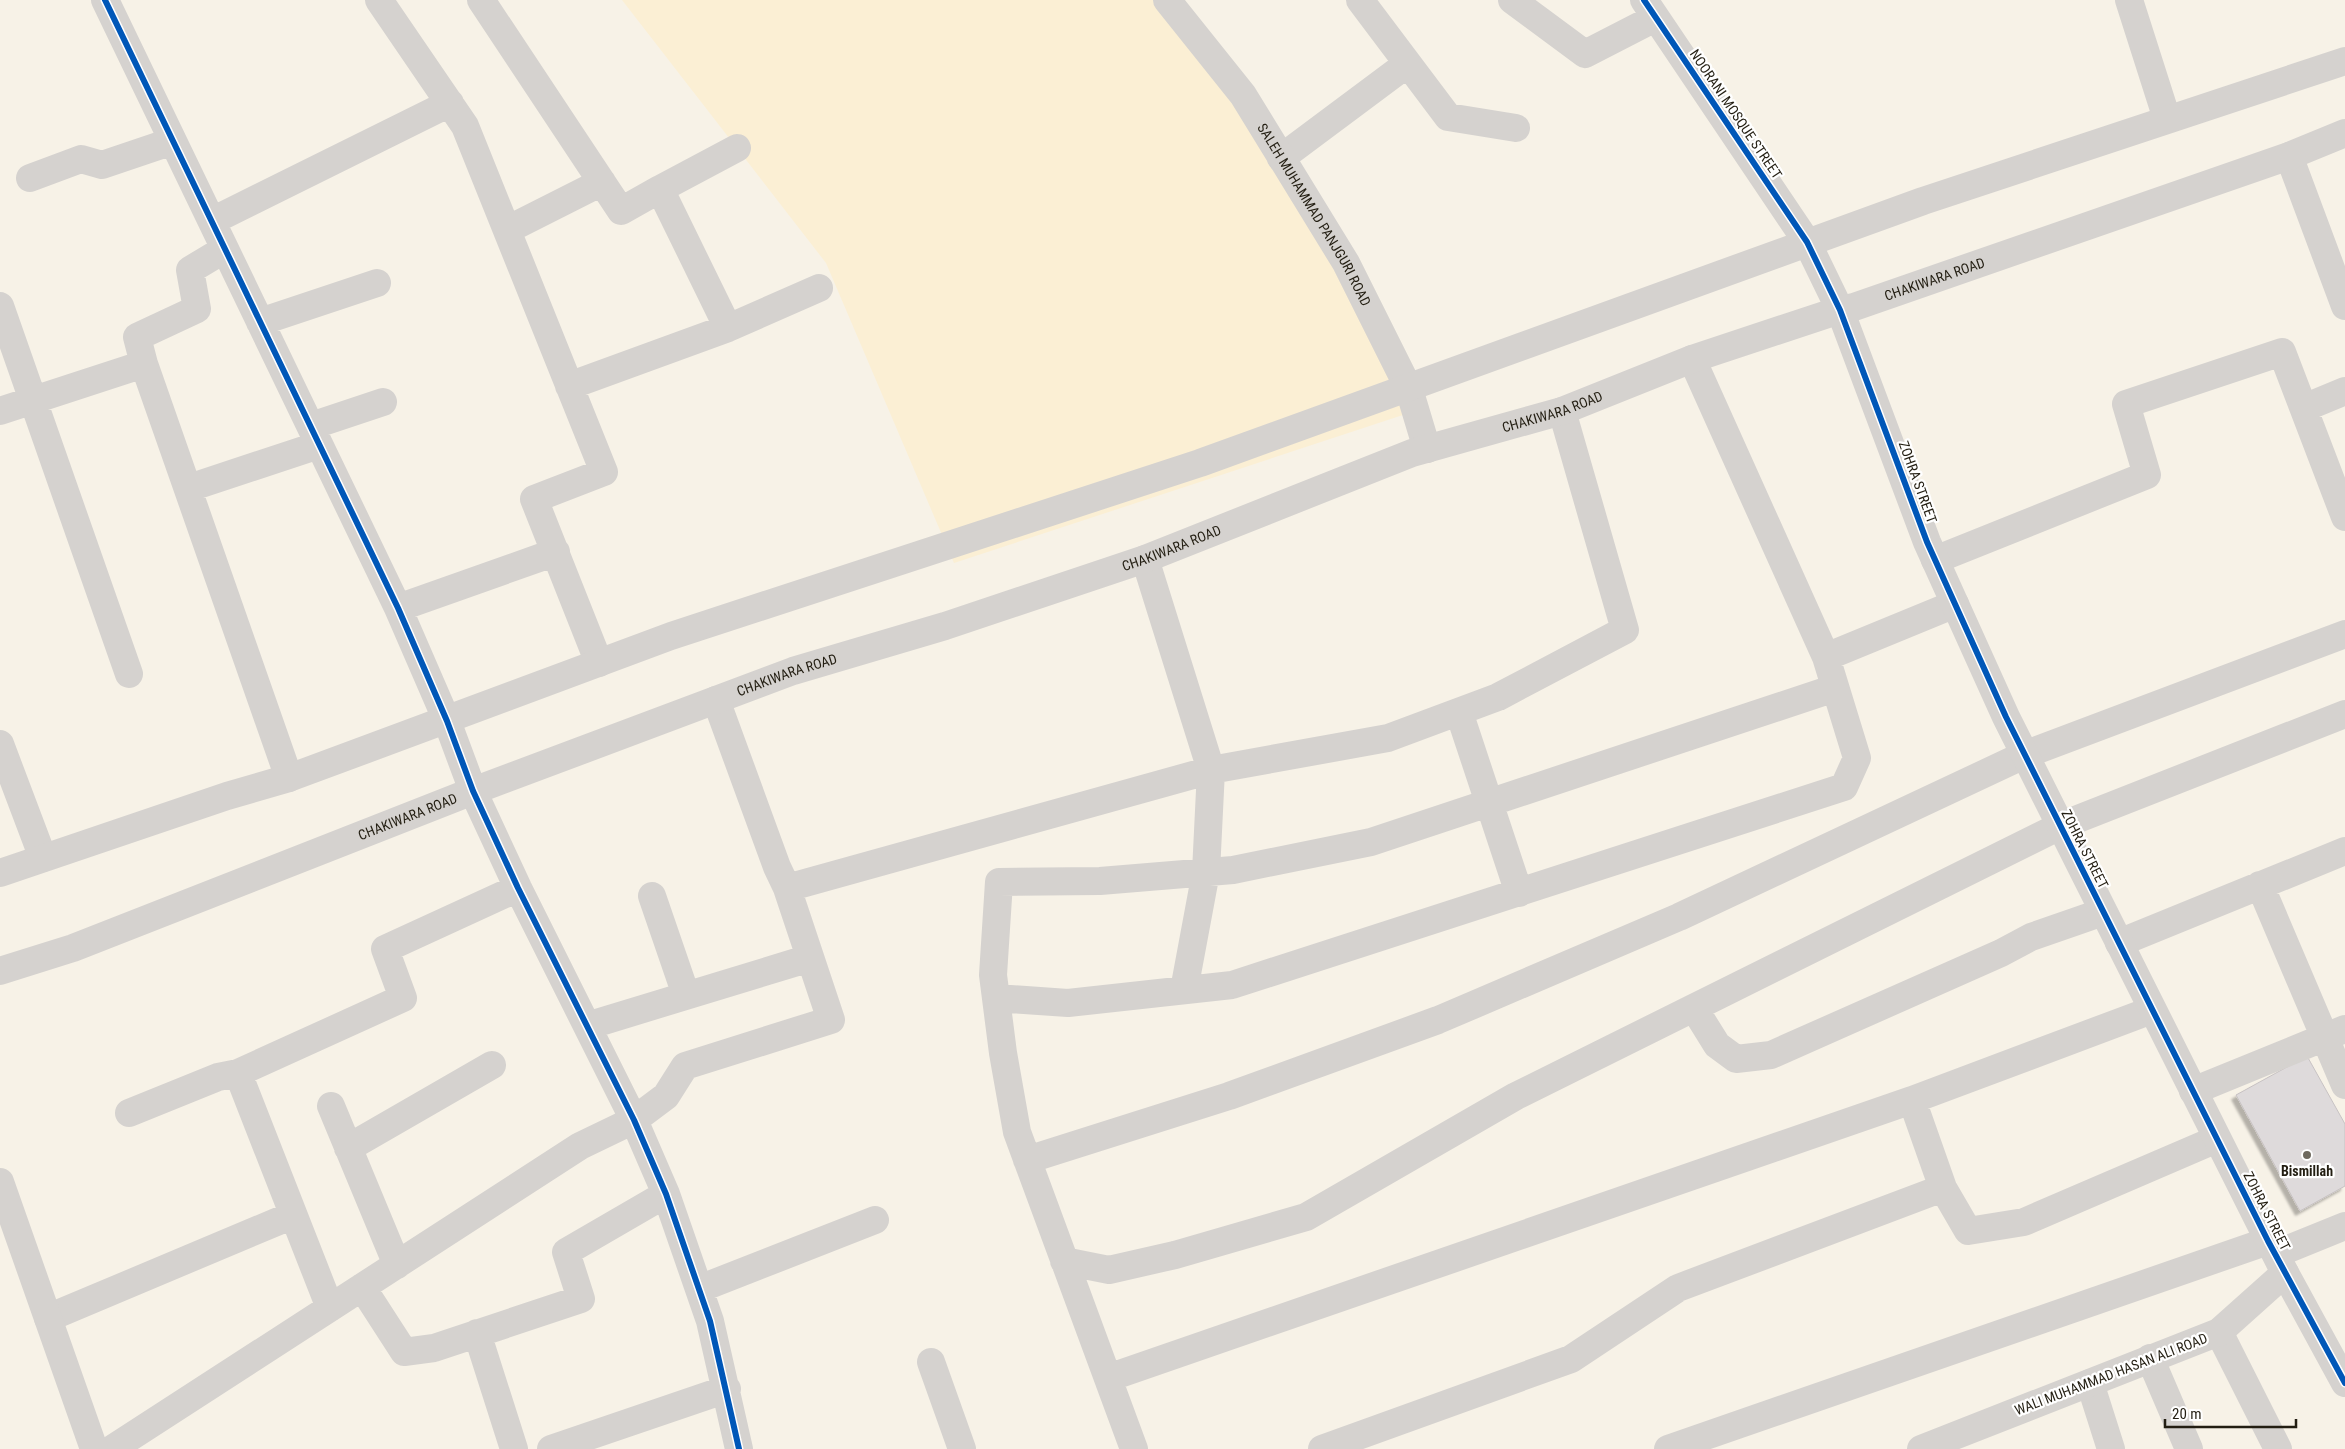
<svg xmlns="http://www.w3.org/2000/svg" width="2345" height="1449" font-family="'Roboto Condensed',sans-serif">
<defs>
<filter id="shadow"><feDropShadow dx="-4.5" dy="4.5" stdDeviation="1" flood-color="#0004"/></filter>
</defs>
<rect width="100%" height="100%" fill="#f7f2e7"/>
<path fill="#fbefd4" d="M622,0H1167L1243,95L1409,413L954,563L826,263Z"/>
<path fill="#dedadb" stroke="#c7c2c3" filter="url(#shadow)" d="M2307,1056L2345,1124V1186L2300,1211L2236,1095Z"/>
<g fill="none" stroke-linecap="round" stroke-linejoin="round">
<path stroke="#d5d2cf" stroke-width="28" d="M105,0L398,608L447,721L473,791L518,888L634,1120L666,1194L710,1321L739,1449
M379,0L465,126L604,472L534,499L599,663
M481,0L621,211L660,189L728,328
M1360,0L1448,117L1516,128
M1512,0L1585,54L1655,18
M1644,0L1807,242
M2129,0L2167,119
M2289,156L2345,306
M1281,158L1407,64
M30,178L81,159L102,165L173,141
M660,189L737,148
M212,221L450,103
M507,230L602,182
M225,249L190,270L197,309L137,337L144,364L289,778
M0,306L129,674
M260,322L377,283
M569,386L728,328L819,288
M2304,408L2345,391
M0,411L144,364
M311,426L383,402
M189,488L319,445
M1145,559L1211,770L1206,872L1184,990
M1935,560L2147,475L2126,404L2282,352L2345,517
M398,608L556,552
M1826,657L1955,604
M1459,712L1519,893
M0,744L43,858
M2260,885L2345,1085
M787,888L1211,770L1388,738L1498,697L1625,630L1562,411
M652,896L686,995
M2119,943L2345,851
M996,998L1068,1003L1232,985L1844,787L1857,758L1826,657L1692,359
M1694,1008L1717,1045L1736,1059L1771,1055L2001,953L2031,937L2103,912
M587,1026L810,958
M238,1073L330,1308
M2193,1091L2345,1029
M1912,1100L1943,1188L1968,1231L2024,1222L2217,1139
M331,1106L397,1265
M129,1113L218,1077L238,1073L403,998L385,949L518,888
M348,1148L492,1065
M1027,1160L1229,1096L1438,1020L1679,917L2024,755L2345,634
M2276,1254L2345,1226
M1064,1261L1109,1270L1175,1255L1306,1217L1516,1096L2060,826L2345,714
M2285,1273L2345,1383
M362,1287L404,1352L434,1348L581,1299L566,1252L666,1194
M699,1289L875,1220
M48,1318L293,1215
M2219,1332L2278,1449
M477,1333L514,1449
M2150,1358L2189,1449
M931,1362L962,1449
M1108,1378L1912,1100L2152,1010
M2090,1383L2111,1449
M112,1449L580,1146L634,1120L666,1096L685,1066L831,1020L787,888L777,867L716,700
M551,1449L727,1389
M1134,1449L1017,1132L1003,1053L993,975L999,882L1100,881L1233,870L1371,842L1835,688
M1322,1449L1571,1359L1678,1288L1943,1188
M1668,1449L2268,1241"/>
<g stroke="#d5d2cf" stroke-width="28">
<path id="s1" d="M1167,0L1243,95L1346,263L1409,389L1427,449"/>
<path d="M1807,242L1840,310L1927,542L2006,717L2285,1273L2219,1332L1921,1449"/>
<path d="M0,1182L94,1449"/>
</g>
<g stroke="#d5d2cf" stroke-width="28">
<path d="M0,873L227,796L289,778L671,636L1200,463L1923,201L2345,61"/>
<path id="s2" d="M0,971L73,948L473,791L793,671L945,626L1145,559L1412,453L1562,411L1692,359L1840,310L1854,307L2289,156L2345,133"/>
</g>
<defs>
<path id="cycleway" d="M105,0L398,608L447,721L473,791L518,888L634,1120L666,1194L710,1321L739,1449
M1644,0L1807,242L1840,310L1927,542L2006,717L2268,1241L2345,1383"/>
</defs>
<use href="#cycleway" stroke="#fff" stroke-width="9"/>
<use href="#cycleway" stroke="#0057b8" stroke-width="6"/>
</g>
<circle fill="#6d685d" stroke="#fff" stroke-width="2" cx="2307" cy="1155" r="5"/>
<g text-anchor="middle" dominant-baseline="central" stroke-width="4.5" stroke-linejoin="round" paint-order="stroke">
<g font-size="14" fill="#231e12" stroke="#fff">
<text transform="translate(1736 114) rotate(56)">NOORANI MOSQUE STREET</text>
<text stroke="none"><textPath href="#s1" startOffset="261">SALEH MUHAMMAD PANJGURI ROAD</textPath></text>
<text stroke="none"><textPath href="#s2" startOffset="2056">CHAKIWARA ROAD</textPath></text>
<text stroke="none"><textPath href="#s2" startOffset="1651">CHAKIWARA ROAD</textPath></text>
<text transform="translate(1918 482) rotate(70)">ZOHRA STREET</text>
<text stroke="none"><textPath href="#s2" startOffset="1246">CHAKIWARA ROAD</textPath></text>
<text stroke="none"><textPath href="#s2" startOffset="841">CHAKIWARA ROAD</textPath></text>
<text stroke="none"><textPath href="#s2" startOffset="436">CHAKIWARA ROAD</textPath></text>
<text transform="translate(2085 849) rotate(63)">ZOHRA STREET</text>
<text transform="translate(2267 1211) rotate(63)">ZOHRA STREET</text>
<text transform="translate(2111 1374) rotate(-21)">WALI MUHAMMAD HASAN ALI ROAD</text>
</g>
<g font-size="14" font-weight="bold" fill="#231e12" stroke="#fff">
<text x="2307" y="1171">Bismillah</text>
</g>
</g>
<path d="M2165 1419v8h131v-8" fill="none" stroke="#231e12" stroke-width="2.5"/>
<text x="2172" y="1419" font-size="15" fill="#231e12" stroke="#ffffff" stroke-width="4" paint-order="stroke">20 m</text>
</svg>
